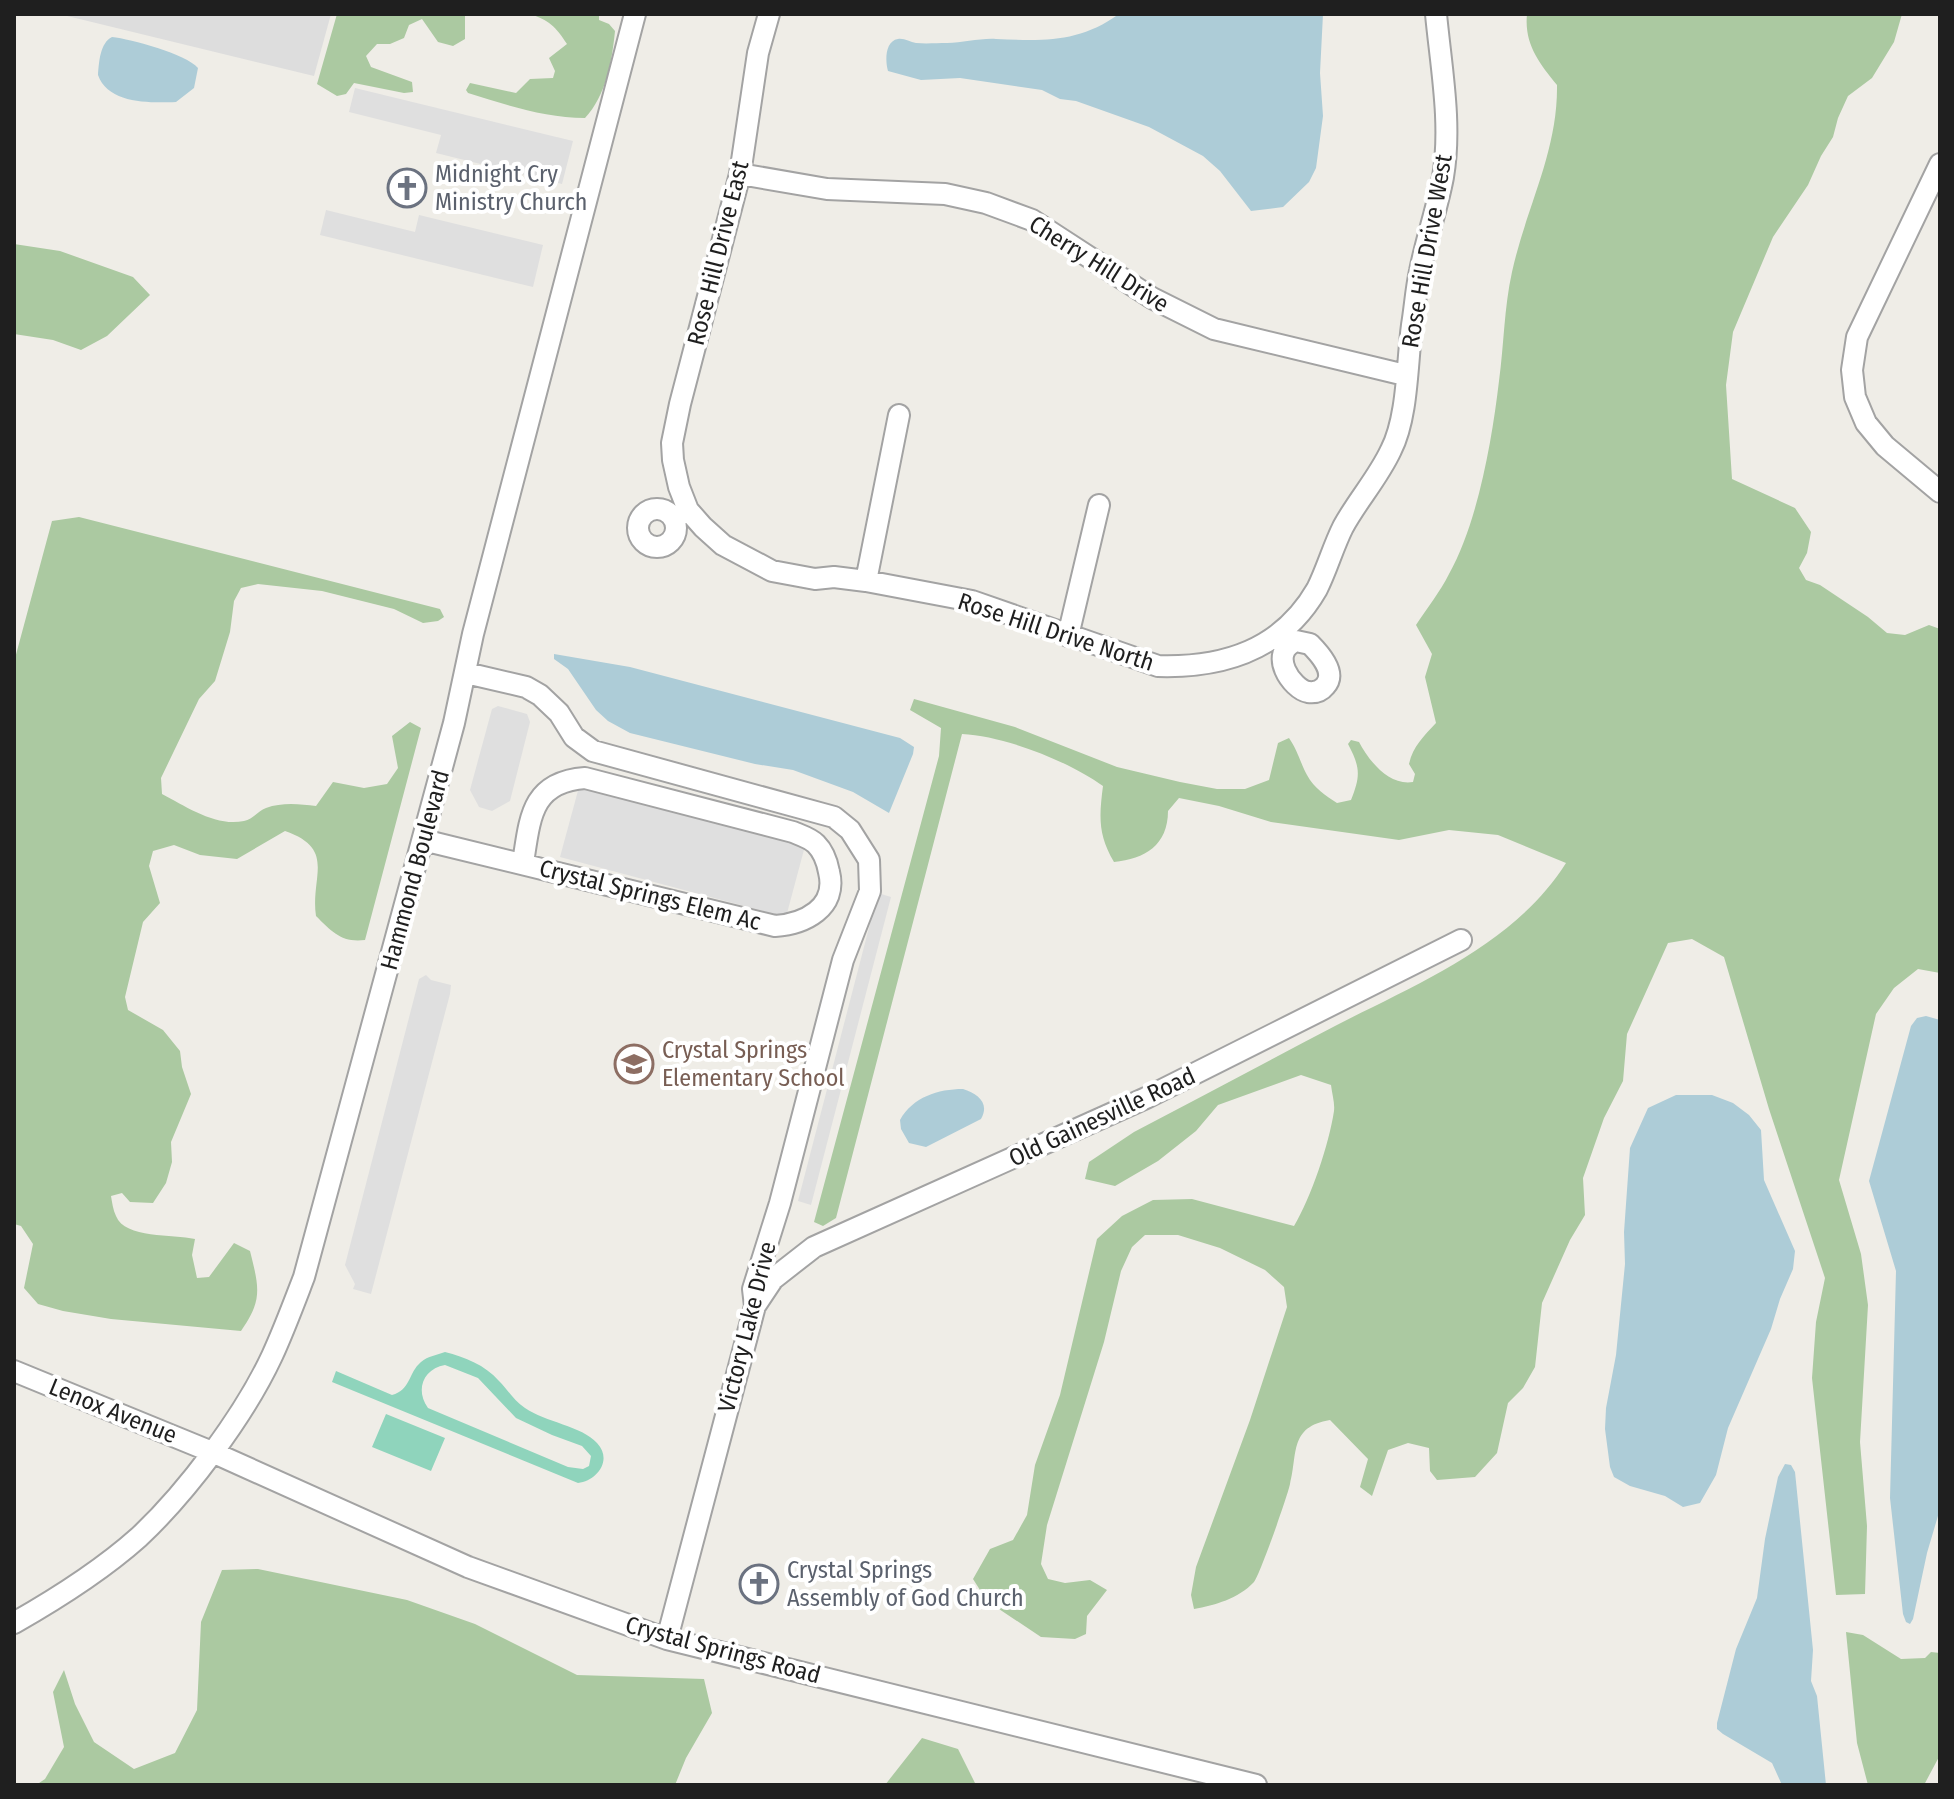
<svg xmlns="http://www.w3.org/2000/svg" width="1954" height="1799" font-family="'Fira Sans Condensed',sans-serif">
<rect width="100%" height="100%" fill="#efede7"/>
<path fill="#ddd" d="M59,14H331L314,76Z"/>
<path fill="#abc9a1" d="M337,14H465V39L453,46L438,42L422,19L409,25L404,38L390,44H377L366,56L371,67L412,82L413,92L404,93L354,83L346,94L337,96L317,84Z
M529,14H599V20L609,24L615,31C612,61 606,96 585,118C545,118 506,105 468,93L466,90L470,83L516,93L530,79L553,78L555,71L549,58L567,44C556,27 548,19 529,14Z
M1527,14H1902L1894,42L1872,78L1848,96L1838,118L1833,137L1821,156L1808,185L1773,237L1733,332L1726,385L1732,479L1795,508L1811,532L1807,553L1799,568L1806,580L1820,585L1868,617L1887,633L1905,635L1929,625L1940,629V973L1918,969L1894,988L1876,1014L1839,1180L1861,1254L1868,1305L1860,1442L1867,1526L1865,1594L1836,1595L1812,1378L1816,1322L1825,1278L1769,1109L1724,957L1692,939L1668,943L1627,1034L1623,1081L1604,1118L1583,1178L1585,1215L1570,1240L1542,1303L1535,1367L1523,1388L1508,1403L1497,1453L1475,1477L1437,1480L1430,1471L1429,1448L1408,1443L1388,1450L1372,1496L1360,1487L1368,1459L1330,1420C1289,1427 1298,1453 1290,1484C1288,1495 1259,1577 1254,1582C1238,1599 1215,1605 1194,1609L1191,1595L1196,1567L1250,1420L1287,1307L1284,1287L1265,1270L1220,1248L1178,1235H1145L1132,1247L1121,1271L1104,1342L1047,1525L1041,1564L1048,1579L1065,1583L1090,1580L1107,1590L1087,1616L1086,1634L1075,1639L1041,1637L987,1601L973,1579L990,1549L1013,1540L1027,1515L1035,1465L1060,1395L1097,1239L1122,1216L1153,1200L1192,1199L1294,1226C1311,1198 1329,1144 1334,1111C1335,1103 1332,1094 1331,1085L1301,1075L1218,1105L1196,1131L1158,1161L1115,1186L1085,1179L1089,1162L1134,1132C1201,1097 1268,1061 1335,1026C1418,983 1514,945 1566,863L1498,835L1449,830L1399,840L1271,822L1219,806L1179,798L1168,811C1168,845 1145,859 1114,862C1098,835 1099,817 1103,786C1068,761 1005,736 962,734L836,1218L823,1226L814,1222L939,756L941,728L910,710L914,699L1015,727L1117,767L1180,782L1217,789H1245L1269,780L1278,743L1289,738C1298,751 1300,762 1307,775C1314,788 1326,796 1337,803L1351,800C1361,775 1360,767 1348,744L1351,740L1359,742C1369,761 1389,786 1413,782L1415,774L1409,764C1413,746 1424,736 1436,723L1425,677L1432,654L1416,625C1427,608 1440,592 1449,574C1478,522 1492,440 1499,381C1504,345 1504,308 1512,272C1526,208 1558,152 1557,85C1539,63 1524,44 1527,14Z
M14,244L60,251L133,277L150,295L107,336L81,350L53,340L14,334Z
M79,517L440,609L444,617L438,621L423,623L394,609L322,591L258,584L241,588L234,601L230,632L215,681L199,699L161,778L162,794C187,807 216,827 244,821C253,819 258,811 266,808C282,802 300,804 316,806L333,782L364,788L387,784L398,768L392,736L410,722L421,728L365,940C342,943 332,932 316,916C310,877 337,849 285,831L237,859L200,855L174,845L153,851L149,866L160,903L143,922L125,997L128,1010L163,1030L180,1051L182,1067L191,1094L171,1142L172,1162L166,1183L153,1203L130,1202L122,1193L111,1196C112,1202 113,1210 116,1216C125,1239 173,1234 195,1239L192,1255L197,1278L209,1277L234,1243L250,1251C259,1287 263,1300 241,1331L111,1319L63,1311L38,1304L24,1288L33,1244L21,1226L14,1224V662L52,521Z
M258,1569L407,1600L475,1624L577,1675L704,1679L712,1713L686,1758L675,1785H36L45,1779L64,1747L53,1692L64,1670L75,1704L94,1742L134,1769L175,1753L197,1710L201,1622L222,1570Z
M1846,1632L1863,1635L1901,1659L1925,1658L1931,1652L1940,1653V1755L1924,1785H1868L1857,1743Z
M922,1738L958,1749L976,1785H885Z"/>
<path fill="#8fd4bc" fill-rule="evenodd" d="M445,1352C465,1357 485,1365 499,1381C508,1390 514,1401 525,1408C545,1422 582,1426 597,1443C613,1460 597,1481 578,1483L332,1382L336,1371L392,1395C411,1390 408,1373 421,1362C428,1356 437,1355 445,1352ZM445,1365L478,1378L516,1418L552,1435L582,1446L591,1456L589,1466L583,1469L568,1467L428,1408C415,1390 423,1369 445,1365Z
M386,1414L445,1438L431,1471L372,1447Z"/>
<path fill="#dfdfdf" d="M355,88L573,141L562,184L436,153L441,135L349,112Z
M326,210L415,232L419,215L543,245L533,287L320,235Z
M498,706L527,714L530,722L510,801L492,811L479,807L470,790L492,709Z
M579,787L805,846L786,917L560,857Z
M878,893L891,897L811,1205L798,1201Z
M426,975L431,980L451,985L450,994L371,1294L353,1289L355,1284L345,1265L419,979Z"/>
<path fill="#adccd7" d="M1119,14H1323L1320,73L1323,116L1316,168L1309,182L1283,207L1251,211L1220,171L1203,156L1149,127L1076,101L1060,99L1042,90L960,78L921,80L888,71C885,61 885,41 898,39C904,38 910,42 916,43C926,44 937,43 947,43C963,43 980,38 996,39C1043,41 1079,43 1119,14Z
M112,37C131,39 186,54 198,68L194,88L176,102C150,103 108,104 98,75C99,62 100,43 112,37Z
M554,654L630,667L900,738L914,747L913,754L889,813L853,792L793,770L755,764L630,733L608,721L596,710L568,669L554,659Z
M1926,1016L1940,1020V1509L1927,1553L1913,1619L1910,1624L1906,1622L1903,1614L1890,1498L1896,1271L1869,1181L1911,1026L1917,1018Z
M963,1089C978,1094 990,1103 981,1119L926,1147L909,1143L901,1129L900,1120C913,1097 938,1089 963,1089Z
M1676,1095H1712L1733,1103L1749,1115L1761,1130L1764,1180L1795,1251L1793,1269L1780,1299L1771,1329L1728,1428L1716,1475L1700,1503L1683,1507L1665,1496L1630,1486L1614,1477L1610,1467L1605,1429L1606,1408L1616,1355L1625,1264L1624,1232L1630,1148L1648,1108Z
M1785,1464L1791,1465L1795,1472L1813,1650L1811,1681L1817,1696L1826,1785H1782L1772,1763L1723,1734L1717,1729V1723L1736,1649L1757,1598L1765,1539L1778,1477Z"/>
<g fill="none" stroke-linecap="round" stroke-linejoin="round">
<defs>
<path id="minor" d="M769,14L758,53L740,174L680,404L672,443L673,460L679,487L688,510L703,527L723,545L772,571L815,579L834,577L866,581L972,601L1158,666C1224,668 1282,650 1317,589C1327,569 1333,547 1343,527C1357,501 1378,478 1391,450C1408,417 1407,362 1412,325C1415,307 1416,289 1420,271C1426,240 1437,209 1443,177C1452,124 1441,67 1436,14
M1940,164L1857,337L1852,370L1855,397L1866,423L1885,446L1940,492
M740,174L827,189L945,194L986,203L1032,220L1152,298L1214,329L1405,375
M638 528a19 19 0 1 1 38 0a19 19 0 1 1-38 0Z
M866,581L899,415
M1068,636L1099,505
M1296,641L1310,644C1320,654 1337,673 1325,686C1321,691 1315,693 1308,692C1292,689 1267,653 1296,641Z
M466,673L526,687L540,695L559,713L574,737L593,751L834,817L850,830L869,860L870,891L843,960L780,1203L753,1289L755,1306L667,1639
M423,840L775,926C804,924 838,908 829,872C827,861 824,852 816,844C810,838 800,835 793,832L585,778C531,782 530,818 523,863
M755,1306L773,1279L814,1247L1146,1098L1461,940
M14,1371L212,1452L468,1567L667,1639L1256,1785
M14,1623C58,1598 101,1571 139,1537C187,1492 244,1416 272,1356C284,1330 294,1303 304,1277L454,723L473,634L635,14"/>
</defs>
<use href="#minor" stroke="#a3a3a3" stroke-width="24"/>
<use href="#minor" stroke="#fff" stroke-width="20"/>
</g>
<defs>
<symbol id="church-ring" viewBox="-11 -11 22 22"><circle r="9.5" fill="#fff" stroke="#6b7280" stroke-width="1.5"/><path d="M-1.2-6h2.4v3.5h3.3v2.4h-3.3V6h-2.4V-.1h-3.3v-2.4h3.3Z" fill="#6b7280"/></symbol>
<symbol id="school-ring" viewBox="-11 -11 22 22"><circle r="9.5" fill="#fff" stroke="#8d6e63" stroke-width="1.5"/><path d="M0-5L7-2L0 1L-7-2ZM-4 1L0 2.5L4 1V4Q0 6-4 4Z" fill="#8d6e63"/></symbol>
</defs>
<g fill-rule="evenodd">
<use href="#church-ring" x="385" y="166" width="44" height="44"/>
<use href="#school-ring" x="612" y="1042" width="44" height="44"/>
<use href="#church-ring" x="737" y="1562" width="44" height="44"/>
</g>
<g text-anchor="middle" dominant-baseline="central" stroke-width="8" stroke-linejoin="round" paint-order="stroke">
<g font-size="24" fill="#5b616d" stroke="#fff" text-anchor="start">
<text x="435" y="174">Midnight Cry<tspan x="435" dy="28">Ministry Church</tspan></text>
<text x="787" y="1570">Crystal Springs<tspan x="787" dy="28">Assembly of God Church</tspan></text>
</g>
<g font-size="24" fill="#1f1f1f" stroke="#fff">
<text transform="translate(1427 251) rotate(-80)">Rose Hill Drive West</text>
<text transform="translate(718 253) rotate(-76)">Rose Hill Drive East</text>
<text transform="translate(1099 264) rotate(32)">Cherry Hill Drive</text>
<text transform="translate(1056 632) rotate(18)">Rose Hill Drive North</text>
<text transform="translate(415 870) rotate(-75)">Hammond Boulevard</text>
<text transform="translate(650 895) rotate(14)">Crystal Springs Elem Ac</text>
<text transform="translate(1102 1117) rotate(-25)">Old Gainesville Road</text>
<text transform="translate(747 1327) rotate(-76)">Victory Lake Drive</text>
<text transform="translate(113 1411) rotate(22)">Lenox Avenue</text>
<text transform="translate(723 1650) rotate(15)">Crystal Springs Road</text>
</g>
<g font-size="24" fill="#785e54" stroke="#fff" text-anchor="start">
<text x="662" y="1050">Crystal Springs<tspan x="662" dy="28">Elementary School</tspan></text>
</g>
</g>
<rect width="1954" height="1799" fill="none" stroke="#1f1f1f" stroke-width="32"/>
</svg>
